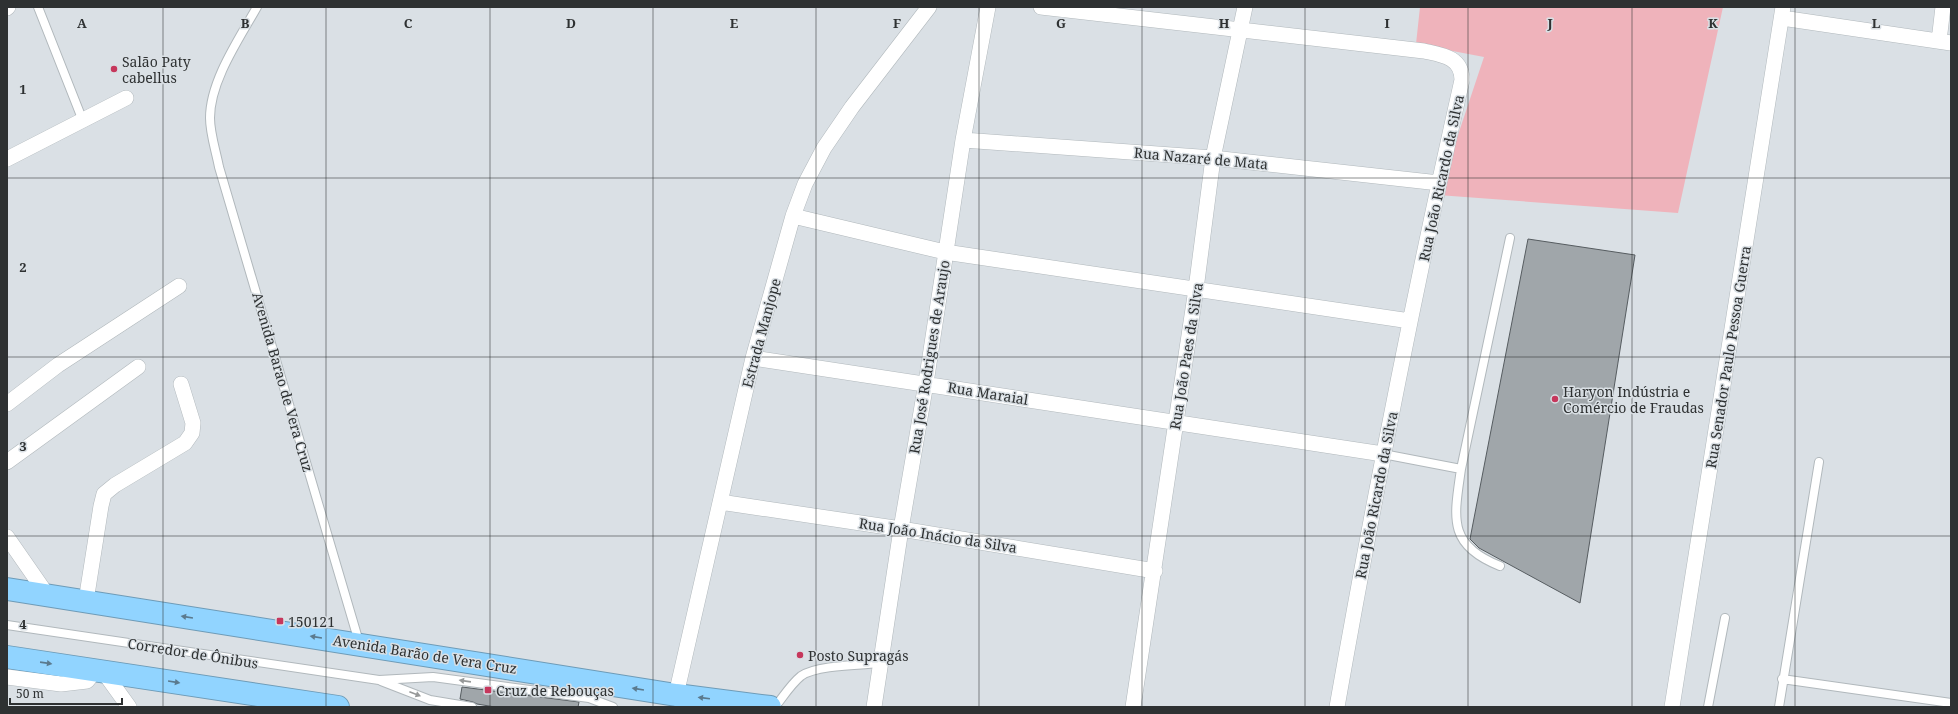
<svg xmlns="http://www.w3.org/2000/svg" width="1958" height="714" font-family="'Noto Serif',serif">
<rect width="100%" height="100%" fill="#dae0e5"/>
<path fill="#efb3bb" d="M1420,7H1723L1678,213L1438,195L1484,57L1416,44Z"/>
<path fill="#a0a6aa" stroke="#565c60" d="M1528,239L1635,255L1580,603L1479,548L1470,539Z
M462,687L579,702L578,707H495L477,704L473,702L460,699Z"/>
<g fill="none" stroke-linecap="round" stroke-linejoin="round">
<defs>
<path id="lane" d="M38,7L83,121
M257,7C239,39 210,81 210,118C210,134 216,151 219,167L359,642
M1383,454L1461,469
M1500,566C1447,545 1454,518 1461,469L1510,238
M7,625L379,680L433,677L589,698L613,707
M1782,679L1951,703
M381,681L430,700L472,707
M775,707C783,697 791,684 801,676C816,665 862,665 881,663
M1708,707L1725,618
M1779,707L1819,462"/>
<path id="street" d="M1041,7L1424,51C1442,55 1462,57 1462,80C1415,288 1374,497 1337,707
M7,8L8,7
M1782,18L1951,43
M1939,41L1943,7
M963,140L1213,158L1439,183
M7,159L126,98
M793,216L945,252L1410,321
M753,358L1383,454
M7,404L58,365L179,286
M7,462L138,367
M720,502L901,529L1155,571
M7,537L48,596
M86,601L101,506L104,494L115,485L185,443L192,433L193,423L181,384
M103,671L129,707
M7,677L61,684L87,681L96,670
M676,695L753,358L793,216L805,184L824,148L852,107L929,7
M874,707L901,529L926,383L963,140L988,7
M1133,707L1196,289L1213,158L1245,7
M1672,707L1783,7"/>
<path id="highway" d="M7,589L676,695L770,707
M7,657L338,707"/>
</defs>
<use href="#lane" stroke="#b1b8bc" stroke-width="10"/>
<use href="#street" stroke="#b1b8bc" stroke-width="16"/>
<use href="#highway" stroke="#6e9bb7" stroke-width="24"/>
<use href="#lane" stroke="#fff" stroke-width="8"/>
<use href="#street" stroke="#fff" stroke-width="15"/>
<use href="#highway" stroke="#91d4ff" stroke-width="22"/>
</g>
<defs><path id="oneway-solid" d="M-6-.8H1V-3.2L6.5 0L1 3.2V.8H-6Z"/></defs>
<g fill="#5b7a8e">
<use href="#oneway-solid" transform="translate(187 617) rotate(-171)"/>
<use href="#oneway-solid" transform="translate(316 637) rotate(-171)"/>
<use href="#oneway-solid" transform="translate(46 663) rotate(8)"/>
<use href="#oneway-solid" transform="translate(174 682) rotate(9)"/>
<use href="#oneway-solid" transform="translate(638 689) rotate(-171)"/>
<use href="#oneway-solid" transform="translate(704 698) rotate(-173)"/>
</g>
<g fill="#969898">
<use href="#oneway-solid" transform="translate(465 681) rotate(-172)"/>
<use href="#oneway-solid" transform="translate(415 694) rotate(21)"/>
</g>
<path fill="none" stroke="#2e3132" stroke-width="1" stroke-opacity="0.55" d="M163,7V707M326,7V707M490,7V707M653,7V707M816,7V707M979,7V707M1142,7V707M1305,7V707M1468,7V707M1632,7V707M1795,7V707M7,178H1951M7,357H1951M7,536H1951"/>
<g fill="#c6375c" stroke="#dae0e5" stroke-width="1.5">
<circle cx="114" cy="69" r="4"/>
<circle cx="1555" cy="399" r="4"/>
<rect x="276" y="617" width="8" height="8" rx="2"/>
<circle cx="800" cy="655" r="4"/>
<rect x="484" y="686" width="8" height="8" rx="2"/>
</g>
<g text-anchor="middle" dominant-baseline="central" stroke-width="3" stroke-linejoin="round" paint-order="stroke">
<g font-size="14" fill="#2e3132" stroke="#dae0e5" text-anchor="start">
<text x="122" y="61">Salão Paty<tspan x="122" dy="16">cabellus</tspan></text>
<text x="1563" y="391">Haryon Indústria e<tspan x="1563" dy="16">Comércio de Fraudas</tspan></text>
<text x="288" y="621">150121</text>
<text x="808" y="655">Posto Supragás</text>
<text x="496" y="690">Cruz de Rebouças</text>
</g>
<g font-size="14" fill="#2e3132" stroke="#dae0e5">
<text transform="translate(1201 158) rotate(5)">Rua Nazaré de Mata</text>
<text transform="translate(1441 178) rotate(-78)">Rua João Ricardo da Silva</text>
<text transform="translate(761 333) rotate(-75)">Estrada Manjope</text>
<text transform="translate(1186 356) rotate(-81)">Rua João Paes da Silva</text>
<text transform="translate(929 357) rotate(-81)">Rua José Rodrigues de Araujo</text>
<text transform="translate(1728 357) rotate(-81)">Rua Senador Paulo Pessoa Guerra</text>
<text transform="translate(283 382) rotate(74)">Avenida Barao de Vera Cruz</text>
<text transform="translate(988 393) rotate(9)">Rua Maraial</text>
<text transform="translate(1376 495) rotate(-79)">Rua João Ricardo da Silva</text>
<text transform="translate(938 535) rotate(9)">Rua João Inácio da Silva</text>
<text transform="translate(193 653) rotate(9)">Corredor de Ônibus</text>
<text transform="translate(425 654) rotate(9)">Avenida Barão de Vera Cruz</text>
</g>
</g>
<g font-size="13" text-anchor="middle" font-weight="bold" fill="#2e3132" stroke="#dae0e5" stroke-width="3" stroke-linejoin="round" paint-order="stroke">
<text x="82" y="28">A</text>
<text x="245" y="28">B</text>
<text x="408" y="28">C</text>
<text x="571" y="28">D</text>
<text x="734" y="28">E</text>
<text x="897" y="28">F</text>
<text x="1061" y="28">G</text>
<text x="1224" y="28">H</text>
<text x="1387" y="28">I</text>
<text x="1550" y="28">J</text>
<text x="1713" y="28">K</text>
<text x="1876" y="28">L</text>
<text x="23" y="94">1</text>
<text x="23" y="272">2</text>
<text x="23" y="451">3</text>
<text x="23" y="629">4</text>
</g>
<rect width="1958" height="714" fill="none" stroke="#2e3132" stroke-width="16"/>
<path d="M10 698v6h112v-6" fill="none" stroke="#2e3132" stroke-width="2"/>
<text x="16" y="698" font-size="12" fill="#2e3132" stroke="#dae0e5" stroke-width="3" paint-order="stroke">50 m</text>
</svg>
